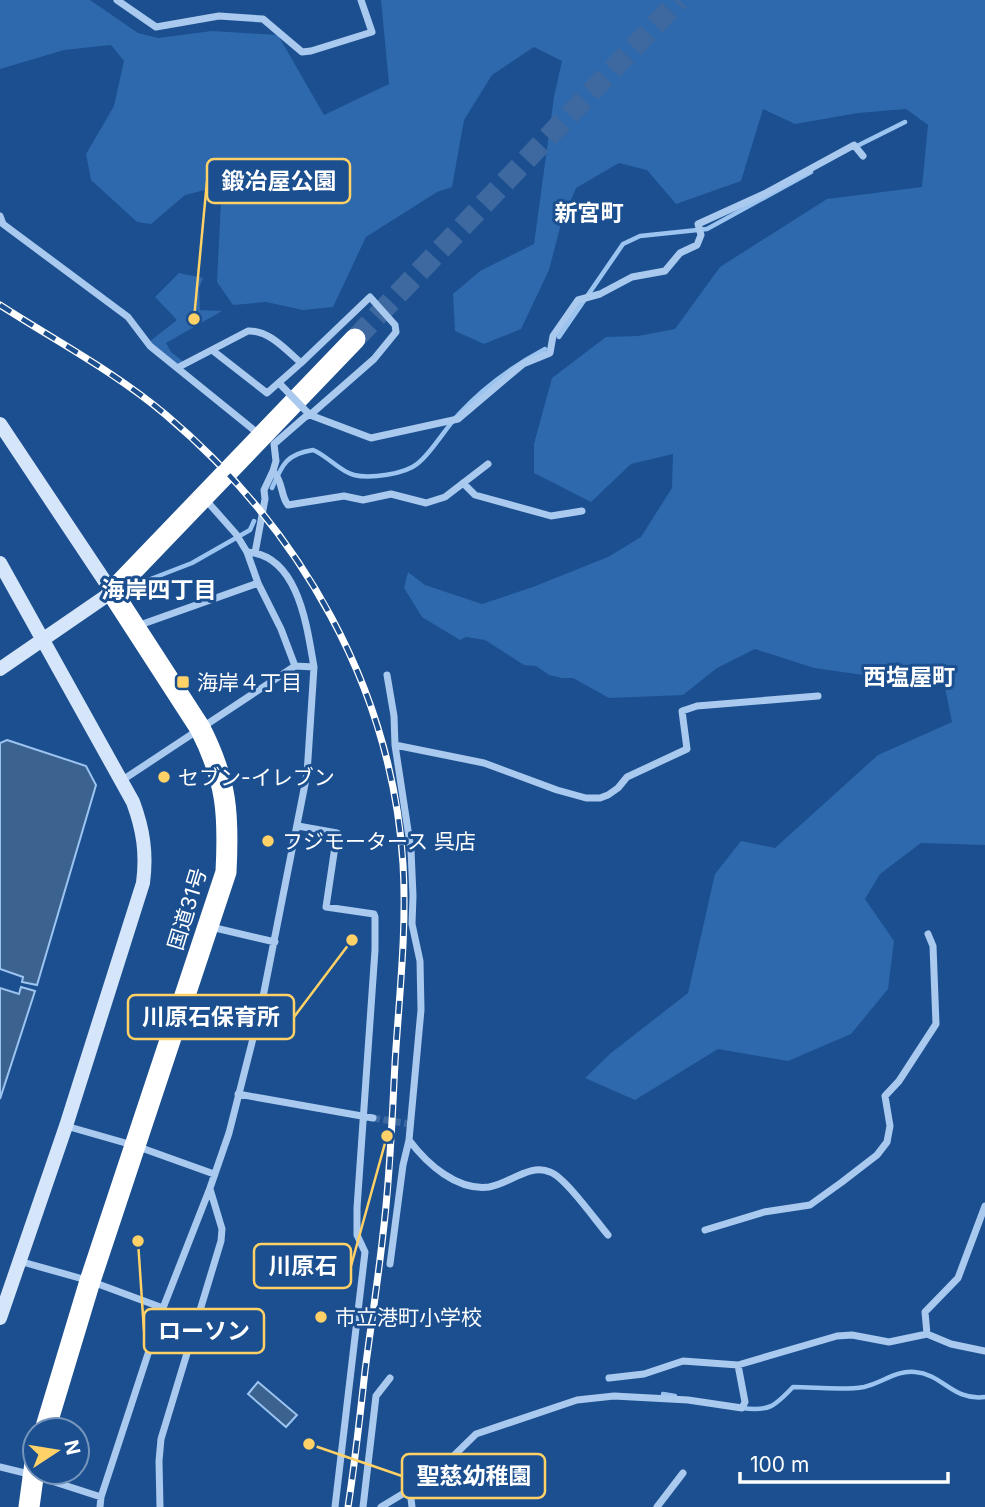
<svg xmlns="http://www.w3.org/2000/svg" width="985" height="1507" font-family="Inter,'Noto Sans JP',sans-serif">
<rect width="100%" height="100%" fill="#1b4f8f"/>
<path fill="#2e69ad" d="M0,0H90L138,33L158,38L212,31L278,35L324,115L389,84L381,0H985V845L921,843L880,874L865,899L894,941L888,989L851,1034L788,1061L718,1049L635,1100L585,1078L611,1053L688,993L715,874L741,841L775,848L878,755L952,722L943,678L863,675L814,668L755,649L717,668L683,695L609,698L573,678H562L549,675L536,666L524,665L485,640L466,637L460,640L422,617L404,588L408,572L425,585L482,604L533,587L608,557L641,537L672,488L673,454L631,464L591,502L534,473V444L552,378L606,337L638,336L675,329L720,267L827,199L922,187L928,125L906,109L858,113L795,124L763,109L741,181L676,204L647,170L619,163L576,188L561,224L549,270L521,329L484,344L455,331L453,294L480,271L534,244L554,97L562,61L534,47L492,75L464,120L452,187L437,192L366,237L333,307L303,310L266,302L233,305L217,282L221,201L205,190L185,195L151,224L137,222L91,180L86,154L114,106L124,61L111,45L64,50L0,69Z
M179,273L203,278L199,288L200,310L222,311L166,343L171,352L184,362L177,366L149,342L177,320L155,297Z"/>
<path fill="#3c6290" stroke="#9cc4f0" stroke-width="2" d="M7,740L86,766L96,785L37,985L22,982L23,977L0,969V743Z
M21,987L35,991L0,1099V988L19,994Z
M258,1382L297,1415L286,1427L248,1394Z"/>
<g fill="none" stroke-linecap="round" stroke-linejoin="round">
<path stroke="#9cc4f0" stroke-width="4.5" d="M855,147L905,122
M559,337L623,244L640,236L707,229L811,172
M272,488C282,465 286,454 313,450C328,456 340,472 354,475C370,479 405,474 417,464C431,454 446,427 459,414C483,388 513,366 545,349
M143,582L192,563L250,530L254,521
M663,1394L675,1396
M742,1408C769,1412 775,1406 793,1387C815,1387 842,1391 864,1387C882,1383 896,1370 915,1372C943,1374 952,1401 985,1397"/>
<path stroke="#3d69a0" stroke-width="7" stroke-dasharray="7 3.5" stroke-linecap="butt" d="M373,1118L410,1124"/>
<path stroke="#3d69a0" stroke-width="21" stroke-dasharray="21 10" stroke-linecap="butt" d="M355,339L679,0"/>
<path stroke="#a9c9ee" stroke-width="7" d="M117,0L156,27L219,16L263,19L302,52L311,51L372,32L361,0
M0,216L3,224L128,317L150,346L260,435
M301,363L370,297L395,325L396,332L374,359L310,415L371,438L458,419L523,364L550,353L553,336L578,300L600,294L632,277L665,271L680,253L697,245L701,235L698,224L764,194L854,145L863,156
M177,368L248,331C269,330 286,350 301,363L267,393L212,350
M307,412L310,415L305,417L274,444L276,461L273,471C284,483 280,495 288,505L344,496L363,500L391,494L426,503L445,497L488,464
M463,483L475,495L551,516L582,511
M205,499L236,534L247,552L258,583L281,629L295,666
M247,552C299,555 307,628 314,667
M255,553L265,499L264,490L273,471
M137,626L258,583
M387,675L394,716L395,745L484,763L557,790L586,798H600L608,795L618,788L627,777L687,749L682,711L697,706L818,696
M395,745L411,850L413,896L412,924L420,961L421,1010L409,1140C427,1164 457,1191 489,1187C509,1184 530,1163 550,1172C565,1177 596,1221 608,1235
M298,826L337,833L326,907L374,914L375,917V950L357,1208V1235L365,1252L335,1507
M211,927L275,942
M238,1094L373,1118
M66,1126L136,1146L214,1174
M705,1230L764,1212L810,1205L842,1182L877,1155L887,1142L890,1126L885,1096L899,1081L936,1024L933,946L928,934
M19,1261L90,1281L163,1308
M390,1264L403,1165L409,1140
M927,1334L925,1312L958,1278L985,1206
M609,1378L644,1374L683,1361L738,1365L837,1336L852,1335L889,1342L927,1334L951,1344L985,1351
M0,1467L33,1475L101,1497
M410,1490L412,1507
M100,1507L101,1497L163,1308L210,1188L229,1133L261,1007L307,774L314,667L295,666L121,781
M160,1507L159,1461L161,1439L221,1241L222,1229L210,1189
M363,1507L376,1396L390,1378
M381,1507L434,1475L476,1434L577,1400L614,1396L688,1400L742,1408L745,1402L738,1365
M657,1507L683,1473"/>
<path stroke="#d6e6fa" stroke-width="14" d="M0,424L112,592L0,669
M0,563L133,802C143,829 147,853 143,883L66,1126L0,1318"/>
<path stroke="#fff" stroke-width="21" d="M45,1430L90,1281L226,872C229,814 227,781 200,728L112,592L355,339
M29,1507L35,1463"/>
<defs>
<path id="rail" d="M0,305C56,341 115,372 166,415C300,528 392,688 403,864C407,930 399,997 395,1063C392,1120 390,1178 383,1234C378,1280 371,1325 365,1371C360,1416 355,1462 348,1507"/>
</defs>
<use href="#rail" stroke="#fff" stroke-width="7"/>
<use href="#rail" stroke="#1b4f8f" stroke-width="4.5" stroke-dasharray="13" stroke-linecap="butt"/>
<path stroke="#a9c9ee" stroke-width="7" d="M279,383L307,412"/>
</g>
<g fill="#ffd166" stroke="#1b4f8f" stroke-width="2.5">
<rect x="176" y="675" width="14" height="14" rx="3.5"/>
<circle cx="164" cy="777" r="7"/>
<circle cx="268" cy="841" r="7"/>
<circle cx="321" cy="1317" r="7"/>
</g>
<g text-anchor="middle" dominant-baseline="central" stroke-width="6" stroke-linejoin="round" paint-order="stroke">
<g font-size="21" fill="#fff" stroke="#1b4f8f" text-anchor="start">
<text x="197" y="682">海岸４丁目</text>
<text x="178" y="777">セブン-イレブン</text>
<text x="282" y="841">フジモータース 呉店</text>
<text x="335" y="1317">市立港町小学校</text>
</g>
<g font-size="21" fill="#fff" stroke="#1b4f8f">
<text transform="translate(187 909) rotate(-73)">国道31号</text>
</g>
<g font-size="23" font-weight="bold" fill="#fff" stroke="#1b4f8f">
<text x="589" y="213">新宮町</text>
<text x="159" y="590">海岸四丁目</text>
<text x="909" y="677">西塩屋町</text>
</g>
</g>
<path fill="none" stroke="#ffd166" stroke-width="2.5" d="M194 319L207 181M352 940L294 1017M387 1136L351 1266M138 1241L144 1331M309 1444L402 1476"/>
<g fill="#ffd166" stroke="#1b4f8f" stroke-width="2.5">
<circle cx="194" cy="319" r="7"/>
<circle cx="352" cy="940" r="7"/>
<circle cx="387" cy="1136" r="7"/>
<circle cx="138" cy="1241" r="7"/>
<circle cx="309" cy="1444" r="7"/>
</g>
<g fill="#1b4f8f" stroke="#ffd166" stroke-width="2.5">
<rect x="207" y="159" width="143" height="44" rx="7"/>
<rect x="128" y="995" width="166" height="44" rx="7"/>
<rect x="254" y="1244" width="97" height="44" rx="7"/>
<rect x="144" y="1309" width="120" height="44" rx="7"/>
<rect x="402" y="1454" width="143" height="44" rx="7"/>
</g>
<g font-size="23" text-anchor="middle" font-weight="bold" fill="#fff">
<text x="279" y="189">鍛冶屋公園</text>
<text x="211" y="1025">川原石保育所</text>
<text x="303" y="1274">川原石</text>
<text x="204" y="1339">ローソン</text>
<text x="474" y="1484">聖慈幼稚園</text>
</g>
<g transform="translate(56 1451) rotate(78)"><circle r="33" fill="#1b4f8f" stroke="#7695bc" stroke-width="2"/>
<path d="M0-5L12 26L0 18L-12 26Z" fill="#ffd166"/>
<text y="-10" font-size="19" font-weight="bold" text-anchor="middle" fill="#ffffff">N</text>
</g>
<path d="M740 1472v10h208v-10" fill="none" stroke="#ffffff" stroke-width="3.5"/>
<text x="750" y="1472" font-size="21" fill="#ffffff" stroke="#1b4f8f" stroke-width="5" paint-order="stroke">100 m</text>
</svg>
